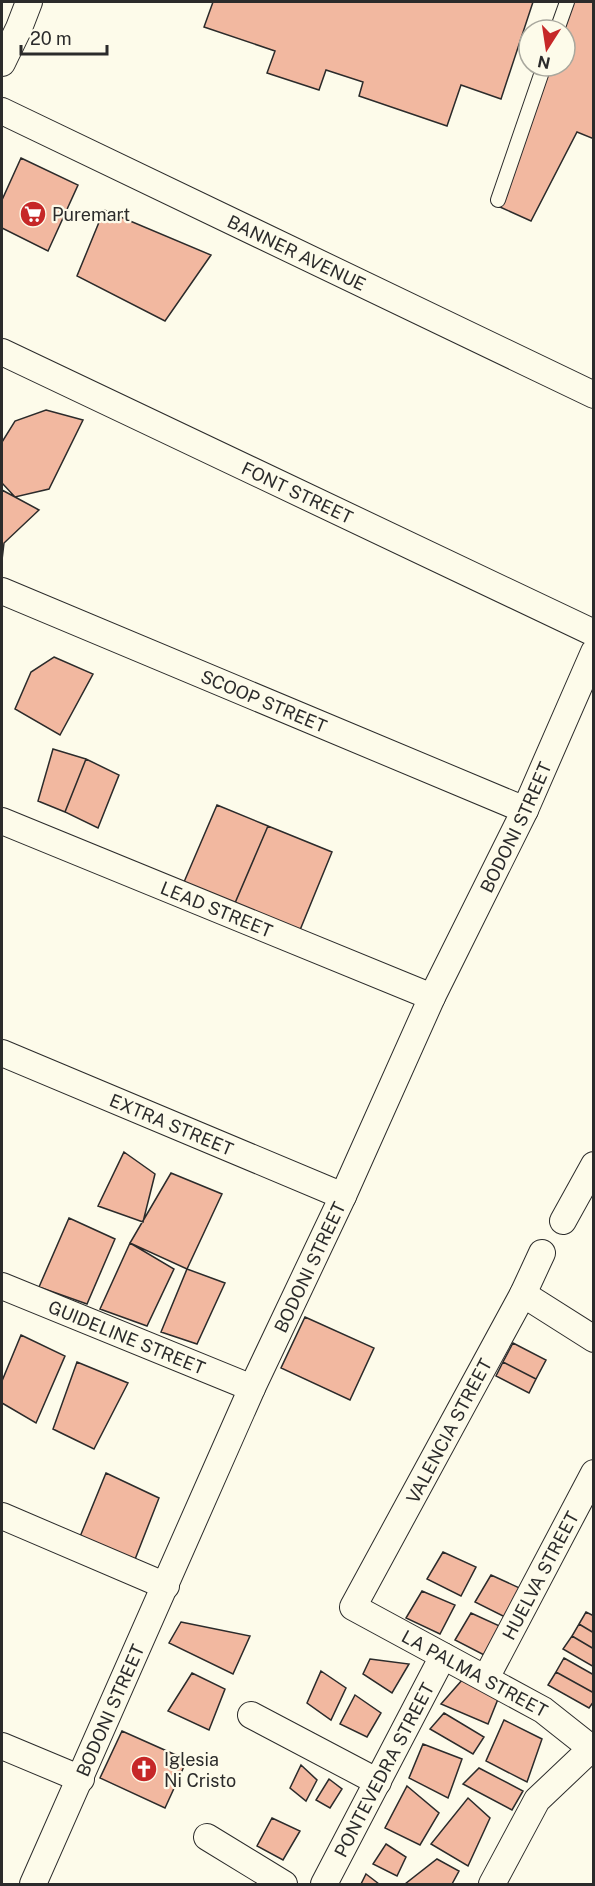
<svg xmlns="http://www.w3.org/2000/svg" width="595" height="1886" font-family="'Public Sans',sans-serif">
<rect width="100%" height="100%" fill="#fdfbea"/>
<path fill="#f2b8a0" stroke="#2b2b2b" stroke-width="1.5" d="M213,2H533L501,99L461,85L447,126L359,96L363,82L326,70L319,90L267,73L275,51L204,27Z
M569,2H594V139L577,132L531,221L500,207L547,66H565V30H559Z
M21,158L78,185L48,251L2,228V200Z
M104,210L211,255L165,321L77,276Z
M46,410L83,420L49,489L15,497L2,483V442L15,421Z
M2,490L39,510L4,543L2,560Z
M54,657L93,674L60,735L15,709L31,672Z
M53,749L86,759L65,812L38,801Z
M86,759L119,775L98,828L65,812Z
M217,805L268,826L235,903L184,882Z
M268,826L332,852L300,930L235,903Z
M124,1152L155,1174L143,1222L98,1206Z
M171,1173L222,1194L187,1269L130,1243Z
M69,1218L115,1239L87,1304L39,1287Z
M130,1243L174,1269L147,1326L100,1309Z
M187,1269L225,1283L197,1344L161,1332Z
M305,1317L374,1348L350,1400L281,1368Z
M21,1335L65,1356L36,1423L2,1403V1381Z
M513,1343L546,1360L536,1379L503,1362Z
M77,1362L128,1383L94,1449L53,1429Z
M503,1362L536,1379L529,1393L496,1376Z
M106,1473L159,1498L132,1567L77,1544Z
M443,1552L476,1567L461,1596L427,1579Z
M491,1575L524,1590L509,1619L475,1602Z
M422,1591L455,1605L440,1634L406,1618Z
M586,1612L594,1616V1633L579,1624Z
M471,1613L504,1628L488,1657L455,1640Z
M181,1622L250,1636L233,1674L169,1643Z
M579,1624L594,1633V1649L572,1636Z
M572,1636L594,1649V1667L563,1649Z
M564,1658L594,1675V1693L556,1672Z
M370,1659L409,1664L392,1693L363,1674Z
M321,1671L346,1688L331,1720L307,1703Z
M556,1672L594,1693V1701L589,1708L548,1685Z
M192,1673L225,1689L209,1730L168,1711Z
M463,1679L498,1699L488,1724L441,1704Z
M355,1695L381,1713L367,1737L340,1724Z
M444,1713L484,1737L473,1754L430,1729Z
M504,1720L542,1739L527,1782L486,1761Z
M122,1731L187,1760L165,1808L100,1778Z
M423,1744L462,1759L448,1798L409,1778Z
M301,1765L317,1780L306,1801L290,1788Z
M479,1768L523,1791L512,1810L463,1784Z
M329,1779L342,1789L330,1808L316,1800Z
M407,1786L439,1813L420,1845L385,1828Z
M468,1798L490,1818L468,1866L431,1844Z
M272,1818L300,1831L283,1860L257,1846Z
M386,1844L406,1857L397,1876L373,1864Z
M437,1859L459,1871L452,1884H405Z
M366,1874L379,1884H361Z"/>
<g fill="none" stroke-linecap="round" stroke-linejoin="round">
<defs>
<path id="lane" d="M557,30L567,2
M498,200L544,66"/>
<g id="street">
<path d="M2,63L19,28L29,2"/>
<path id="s1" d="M2,111L594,395"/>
<path id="s2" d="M2,352L594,633"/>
<path id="s3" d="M2,591L525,810"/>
<path id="s4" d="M2,821L432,997"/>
<path id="s5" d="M2,1053L343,1196"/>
<path d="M563,1221L594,1165"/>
<path id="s6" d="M542,1253L523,1294L353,1607L543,1710L591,1748"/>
<path id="s7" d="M2,1286L252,1388"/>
<path d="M523,1294L594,1339"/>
<path d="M2,1516L166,1586"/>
<path id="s8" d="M486,1678L594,1473"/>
<path d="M251,1715L378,1782"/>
<path d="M2,1746L81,1779"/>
<path d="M207,1837L284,1884"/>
<path id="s9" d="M33,1884L252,1388L343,1196L432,997L525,810L594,652"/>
<path id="s10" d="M324,1884L443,1656"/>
<path d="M492,1884L537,1800L594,1746"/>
</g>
</defs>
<use href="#lane" stroke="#2b2b2b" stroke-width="16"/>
<use href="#street" stroke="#2b2b2b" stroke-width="28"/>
<use href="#lane" stroke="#fdfbea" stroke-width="14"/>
<use href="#street" stroke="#fdfbea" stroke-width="26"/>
</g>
<defs>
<symbol id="supermarket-disc" viewBox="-11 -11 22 22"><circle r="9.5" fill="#c62828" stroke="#fdfbea"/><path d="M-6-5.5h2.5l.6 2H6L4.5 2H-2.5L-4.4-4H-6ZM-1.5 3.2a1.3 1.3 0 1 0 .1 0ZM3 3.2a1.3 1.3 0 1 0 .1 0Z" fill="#fff"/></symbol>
<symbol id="church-disc" viewBox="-11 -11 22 22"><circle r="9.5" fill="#c62828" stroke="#fdfbea"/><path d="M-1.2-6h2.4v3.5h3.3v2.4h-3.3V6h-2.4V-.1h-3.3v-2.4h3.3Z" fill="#fff"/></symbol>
</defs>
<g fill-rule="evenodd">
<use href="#supermarket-disc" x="18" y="199" width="30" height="30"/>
<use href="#church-disc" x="129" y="1754" width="30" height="30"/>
</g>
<g text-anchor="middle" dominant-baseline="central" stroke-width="4.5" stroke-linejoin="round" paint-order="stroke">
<g font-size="18" fill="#2b2b2b" stroke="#fdfbea" text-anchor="start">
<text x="52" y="214">Puremart</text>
<text x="164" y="1759">Iglesia<tspan x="164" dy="21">Ni Cristo</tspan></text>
</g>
<g font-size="18" fill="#2b2b2b" stroke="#fdfbea">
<text stroke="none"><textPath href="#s1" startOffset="327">BANNER AVENUE</textPath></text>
<text stroke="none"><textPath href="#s2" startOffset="327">FONT STREET</textPath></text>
<text stroke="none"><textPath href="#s3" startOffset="284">SCOOP STREET</textPath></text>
<text stroke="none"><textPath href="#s9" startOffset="1162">BODONI STREET</textPath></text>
<text stroke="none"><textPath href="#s4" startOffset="232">LEAD STREET</textPath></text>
<text stroke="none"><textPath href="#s5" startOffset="184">EXTRA STREET</textPath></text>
<text stroke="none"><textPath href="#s9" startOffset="676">BODONI STREET</textPath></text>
<text stroke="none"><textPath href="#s7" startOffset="135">GUIDELINE STREET</textPath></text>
<text transform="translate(449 1431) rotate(-62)">VALENCIA STREET</text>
<text stroke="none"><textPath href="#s8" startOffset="116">HUELVA STREET</textPath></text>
<text stroke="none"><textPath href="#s6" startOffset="540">LA PALMA STREET</textPath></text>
<text stroke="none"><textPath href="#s9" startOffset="190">BODONI STREET</textPath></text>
<text stroke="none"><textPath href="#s10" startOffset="129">PONTEVEDRA STREET</textPath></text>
</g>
</g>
<rect width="595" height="1886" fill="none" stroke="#2b2b2b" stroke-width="6"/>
<g transform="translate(547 48) rotate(192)"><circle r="28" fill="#fdfbea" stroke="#a9a89e" stroke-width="1.5"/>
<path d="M0-4.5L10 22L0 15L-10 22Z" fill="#c62828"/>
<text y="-9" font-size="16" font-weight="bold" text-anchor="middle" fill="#2b2b2b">N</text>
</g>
<path d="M21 45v9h86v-9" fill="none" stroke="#2b2b2b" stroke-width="3"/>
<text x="30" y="45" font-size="18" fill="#2b2b2b" stroke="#fdfbea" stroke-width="4.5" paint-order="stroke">20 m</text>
</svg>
